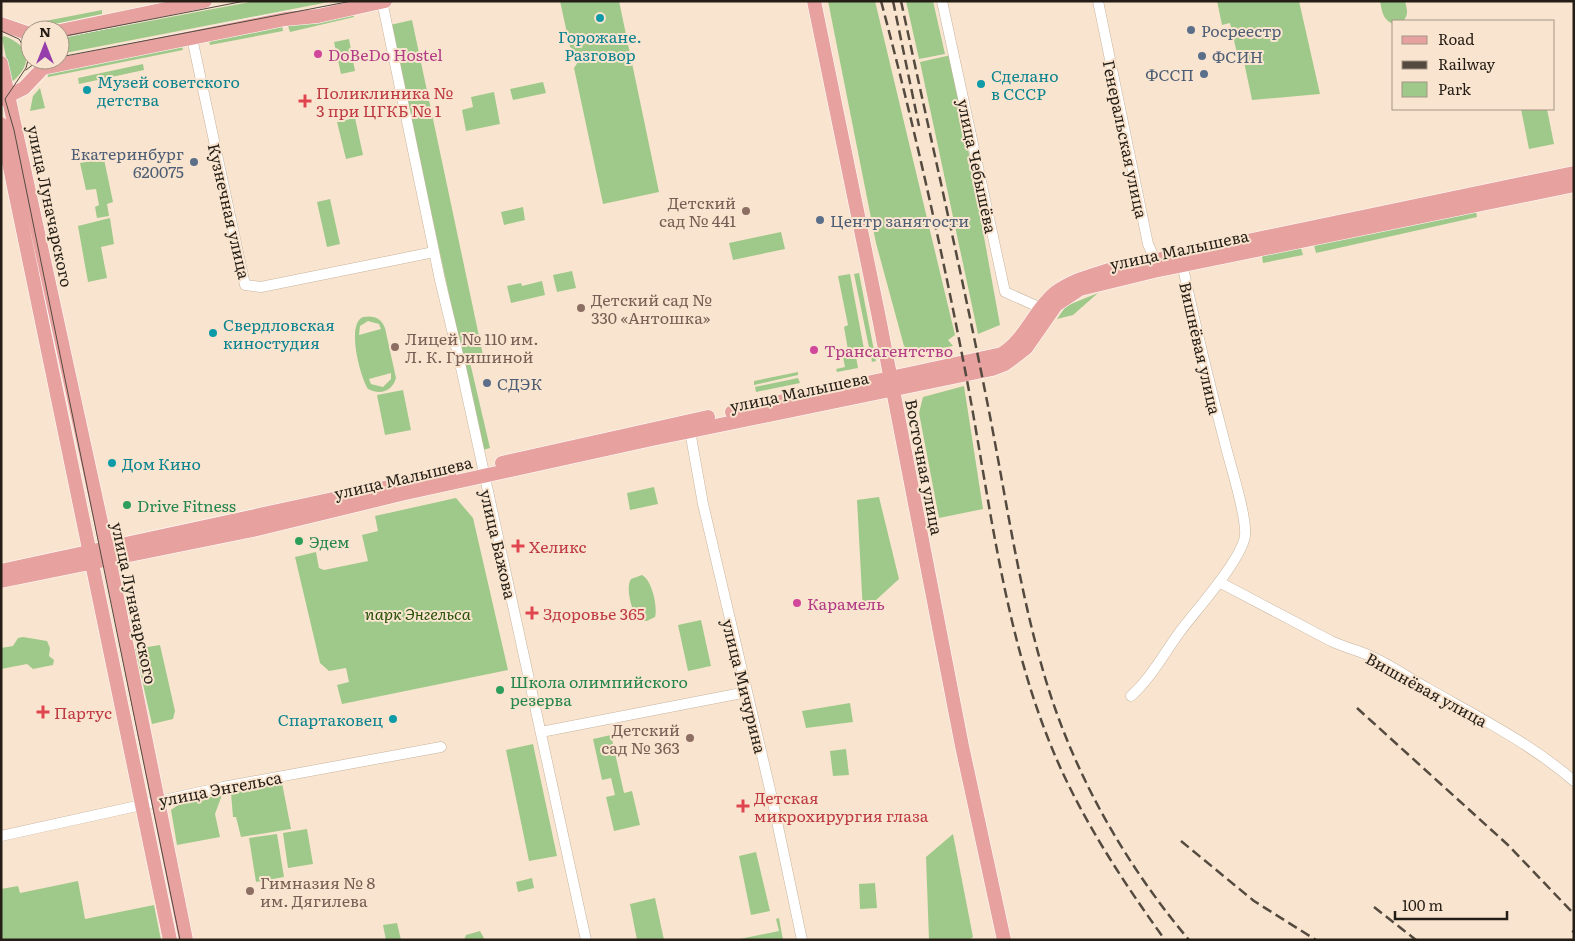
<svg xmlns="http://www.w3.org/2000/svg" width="1575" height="941" font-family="Literata,serif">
<rect width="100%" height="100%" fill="#f9e5cf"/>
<path fill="#9fc98a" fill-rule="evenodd" d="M255,1H334L60,54V38Z
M560,1H619L659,192L603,204L574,68L578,62L576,52L570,47Z
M828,1H875L955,335L948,340L953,346L913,353L904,346L876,243Z
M906,1H933L945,54L919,59Z
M1217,1H1299L1320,94L1252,100L1243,57L1238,58L1230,23L1222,25Z
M1380,1H1405C1407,9 1409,15 1403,21H1394V24C1383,21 1382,11 1380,1Z
M102,10V14L36,28L35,23Z
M353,12L354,17L290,32L288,26Z
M412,20L483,355L469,358L490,448L483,450L390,25Z
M282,25L283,31L210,45L209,39Z
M4,36C29,45 34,63 13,81H11L2,38Z
M349,39L355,71L341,74L334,42Z
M182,45L183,50L48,77L47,72Z
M951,55L1000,325L978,334L920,62Z
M143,64L144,70L79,84L78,78Z
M543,82L546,93L513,100L510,89Z
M40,88L45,108L30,111L33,96Z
M494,92L500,124L466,131L462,110L473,107L471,97Z
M1521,109H1547L1554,144L1529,149Z
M355,118L363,155L346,159L337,122Z
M104,159L113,202L107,204L109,216L97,218L95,207L99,205L96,189L86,190L80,163Z
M330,199L340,244L327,247L317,202Z
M523,207L525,220L504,225L501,212Z
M1476,211L1477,217L1316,253L1314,245Z
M110,218L114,244L101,247L107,278L88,282L78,226Z
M781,232L785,249L733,260L729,243Z
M1301,248L1303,255L1263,263L1262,256Z
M572,271L576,288L557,292L553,275Z
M859,273L876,361L872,362L854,274Z
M850,274L864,349L855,351L858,368L837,372L836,369L845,367L842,352L848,350L844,327L848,325L838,276Z
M542,281L545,295L511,303L507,286L521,283L522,286Z
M1098,293L1073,315L1057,319L1066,306Z
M363,317C374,315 381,318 385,328L396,378C392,392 380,395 368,389C360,376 346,324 363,317ZM368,321L379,324L381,329L359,335L360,326ZM391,373V379L383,387L371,384L369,379Z
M798,372V375L754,385V381Z
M798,378L800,383L756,392L755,387Z
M964,386L983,509L939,518L919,413L923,397Z
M403,390L411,430L385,435L377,395Z
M654,487L658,504L630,510L627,493Z
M879,497L899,579L863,612L857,500Z
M456,498L473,518L508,670L342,704L337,685L349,682L346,668L329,671L320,663L295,557L316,552L319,568L324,570L368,561L362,535L378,531L375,516Z
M642,575C652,580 658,607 655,617L647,621L639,620C632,613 625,588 631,579Z
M701,620L711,666L688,671L678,625Z
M23,637L47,641L50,648L49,656L54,660L53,665L33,669L27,664L1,669V648L13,646L18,638Z
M160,645L175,711L173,719L152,724L135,649Z
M850,703L853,722L806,728L802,711Z
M611,735L624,793L632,791L640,825L614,831L606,797L615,795L611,778L602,780L593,739Z
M533,744L557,856L529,861L506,750Z
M846,749L849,775L833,776L830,751Z
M282,783L291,829L241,837L236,817H233L231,793Z
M222,795L215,814L220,837L177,845L171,810L182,802Z
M307,829L313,864L288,868L283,833Z
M277,834L284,877L256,882L249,838Z
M953,834L973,937L969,940H929L926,857Z
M756,852L770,911L751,915L739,856Z
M532,878L534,888L518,892L516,882Z
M78,881L85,919L154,905L161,940H1V889L18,886L20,893Z
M875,883L877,908L860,909L859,884Z
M655,898L664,940H637L630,904Z
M779,918L783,940H735L779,931L776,919Z
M397,923L401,940H386L383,925Z
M480,931L485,940H464L466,935Z"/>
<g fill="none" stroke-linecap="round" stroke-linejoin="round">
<defs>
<path id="minor" d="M382,1L440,280L460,363L586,940
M942,1L1005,292L1041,308
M1098,1L1148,244L1155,260L1160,264
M192,38L245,285L261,287L434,252
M690,431L703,504L772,798L802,940
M1219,582L1331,641C1342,646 1352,649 1363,653C1385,661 1407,677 1427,688C1478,717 1530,743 1574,781
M1131,696C1151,678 1163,655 1179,633C1195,611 1241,561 1245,536C1247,517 1232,471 1227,451C1210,387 1195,324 1181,259
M541,732L747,692
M1,836L223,787L441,747"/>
<path id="major" d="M814,1L879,318L962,746L1004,940
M1,24L30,34
M60,31L205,1
M1,63L111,568L186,940
M2,99L24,88L43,68L285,19L318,16L385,1
M1,124L170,940
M732,412L1002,354C1026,339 1034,310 1055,293C1070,281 1090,276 1109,270L1574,173
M502,463L708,417
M1,571L449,474
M1,581L253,530L401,494L652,439L992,369L1005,364L1026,348L1056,305L1080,289L1154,271L1574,185"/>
</defs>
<use href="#minor" stroke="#c7b49f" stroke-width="11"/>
<use href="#major" stroke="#fff" stroke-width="15"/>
<use href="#minor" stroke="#fff" stroke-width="10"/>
<use href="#major" stroke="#e7a2a0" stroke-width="14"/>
<path stroke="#544a3f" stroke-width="1" d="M1,31L19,39L29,56L26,68L5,99L14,130L180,940
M60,37L245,1
M60,57L352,1
M26,70L35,63L43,60"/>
<path stroke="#544a3f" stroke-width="2.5" stroke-dasharray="10 5" stroke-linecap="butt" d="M881,1C914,125 942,250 966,375C992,511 1006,657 1068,784C1095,839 1129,890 1165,940
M893,1L919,126
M901,1C929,131 959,261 985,391C1005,489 1018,589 1047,684C1076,778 1126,865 1189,940
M1357,708L1508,845L1574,914
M1181,841L1254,901L1316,940
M1374,907L1416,940
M1572,931L1574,932"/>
</g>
<g fill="#0f9aa8" stroke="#f9e5cf" stroke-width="2">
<circle cx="600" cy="18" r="5"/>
<circle cx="981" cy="84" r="5"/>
<circle cx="87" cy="90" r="5"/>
<circle cx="213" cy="333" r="5"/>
<circle cx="112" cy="463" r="5"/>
<circle cx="393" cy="719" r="5"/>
</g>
<g fill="#5c6f8a" stroke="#f9e5cf" stroke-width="2">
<circle cx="1191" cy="30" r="5"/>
<circle cx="1202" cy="56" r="5"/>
<circle cx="1204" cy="74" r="5"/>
<circle cx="194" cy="162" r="5"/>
<circle cx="820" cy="220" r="5"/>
<circle cx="487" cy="383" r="5"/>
</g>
<g fill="#d1479c" stroke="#f9e5cf" stroke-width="2">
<circle cx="318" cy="54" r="5"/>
<circle cx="814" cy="350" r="5"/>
<circle cx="797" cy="603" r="5"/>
</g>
<g fill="#e0444e" stroke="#f9e5cf" stroke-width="2">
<path d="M302.5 93.5h5v5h5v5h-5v5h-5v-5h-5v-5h5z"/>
<path d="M515.5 538.5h5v5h5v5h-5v5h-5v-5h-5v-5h5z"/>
<path d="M529.5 605.5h5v5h5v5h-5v5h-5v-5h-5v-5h5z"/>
<path d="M40.5 704.5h5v5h5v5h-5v5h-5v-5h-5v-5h5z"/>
<path d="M740.5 798.5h5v5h5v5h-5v5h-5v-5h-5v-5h5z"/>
</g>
<g fill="#8d6e63" stroke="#f9e5cf" stroke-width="2">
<circle cx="746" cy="211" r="5"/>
<circle cx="581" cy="308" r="5"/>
<circle cx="395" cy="347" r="5"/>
<circle cx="690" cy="738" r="5"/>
<circle cx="250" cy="891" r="5"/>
</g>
<g fill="#2e9e5b" stroke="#f9e5cf" stroke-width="2">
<circle cx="127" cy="505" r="5"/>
<circle cx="299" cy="541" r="5"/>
<circle cx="500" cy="690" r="5"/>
</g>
<g text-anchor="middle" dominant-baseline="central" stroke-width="4" stroke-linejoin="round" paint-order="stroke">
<g font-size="16" fill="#4e5e75" stroke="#f9e5cf" text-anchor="start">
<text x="1201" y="30">Росреестр</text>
<text x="1212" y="56">ФСИН</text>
<text x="1194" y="74" text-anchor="end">ФССП</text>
<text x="184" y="153" text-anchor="end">Екатеринбург<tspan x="184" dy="18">620075</tspan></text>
<text x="830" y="220">Центр занятости</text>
<text x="497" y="383">СДЭК</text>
</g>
<g font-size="16" fill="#0d838f" stroke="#f9e5cf" text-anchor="start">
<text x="600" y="36" text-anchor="middle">Горожане.<tspan x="600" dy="18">Разговор</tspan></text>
<text x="991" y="75">Сделано<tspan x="991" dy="18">в СССР</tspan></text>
<text x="97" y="81">Музей советского<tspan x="97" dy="18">детства</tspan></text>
<text x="223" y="324">Свердловская<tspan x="223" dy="18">киностудия</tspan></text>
<text x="122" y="463">Дом Кино</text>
<text x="383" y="719" text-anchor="end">Спартаковец</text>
</g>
<g font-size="16" fill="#b23c85" stroke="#f9e5cf" text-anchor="start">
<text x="328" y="54">DoBeDo Hostel</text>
<text x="824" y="350">Трансагентство</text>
<text x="807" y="603">Карамель</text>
</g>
<g font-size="16" fill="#be3a42" stroke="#f9e5cf" text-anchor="start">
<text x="316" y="92">Поликлиника №<tspan x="316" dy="18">3 при ЦГКБ № 1</tspan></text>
<text x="529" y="546">Хеликс</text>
<text x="543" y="613">Здоровье 365</text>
<text x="54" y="712">Партус</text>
<text x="754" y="797">Детская<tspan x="754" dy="18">микрохирургия глаза</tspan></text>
</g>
<g font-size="16" fill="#251e16" stroke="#f9e5cf">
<text transform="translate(1126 139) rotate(78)">Генеральская улица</text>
<text transform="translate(978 166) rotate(78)">улица Чебышёва</text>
<text transform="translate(51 206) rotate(78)">улица Луначарского</text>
<text transform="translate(230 211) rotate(77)">Кузнечная улица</text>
<text transform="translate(1179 249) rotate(-12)">улица Малышева</text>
<text transform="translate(1201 348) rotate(77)">Вишнёвая улица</text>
<text transform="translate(799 391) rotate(-12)">улица Малышева</text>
<text transform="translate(925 467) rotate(79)">Восточная улица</text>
<text transform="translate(403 477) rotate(-13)">улица Малышева</text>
<text transform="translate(499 544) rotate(77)">улица Бажова</text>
<text transform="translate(135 603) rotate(78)">улица Луначарского</text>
<text transform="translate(745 686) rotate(76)">улица Мичурина</text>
<text transform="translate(1427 689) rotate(29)">Вишнёвая улица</text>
<text transform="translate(220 788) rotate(-11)">улица Энгельса</text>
</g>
<g font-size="16" fill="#785e54" stroke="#f9e5cf" text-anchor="start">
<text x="736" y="202" text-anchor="end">Детский<tspan x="736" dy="18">сад № 441</tspan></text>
<text x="591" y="299">Детский сад №<tspan x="591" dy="18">330 «Антошка»</tspan></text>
<text x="405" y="338">Лицей № 110 им.<tspan x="405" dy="18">Л. К. Гришиной</tspan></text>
<text x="680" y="729" text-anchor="end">Детский<tspan x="680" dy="18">сад № 363</tspan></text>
<text x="260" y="882">Гимназия № 8<tspan x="260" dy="18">им. Дягилева</tspan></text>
</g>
<g font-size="16" fill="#27864d" stroke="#f9e5cf" text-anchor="start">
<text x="137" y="505">Drive Fitness</text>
<text x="309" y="541">Эдем</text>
<text x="510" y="681">Школа олимпийского<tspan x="510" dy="18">резерва</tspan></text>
</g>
<g font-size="16" font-style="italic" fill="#285107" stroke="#f9e5cf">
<text x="418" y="613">парк Энгельса</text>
</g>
</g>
<rect width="1575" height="941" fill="none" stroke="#251e16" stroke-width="5"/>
<rect x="1392" y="20" width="162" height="90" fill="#f9e5cf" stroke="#a49585"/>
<rect x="1402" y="36" width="25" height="8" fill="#e7a2a0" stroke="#a49585"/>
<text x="1438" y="45" font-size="15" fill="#251e16">Road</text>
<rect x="1402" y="61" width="25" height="8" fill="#544a3f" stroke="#a49585"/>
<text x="1438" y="70" font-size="15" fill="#251e16">Railway</text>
<rect x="1402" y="82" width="25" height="15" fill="#9fc98a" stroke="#a49585"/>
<text x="1438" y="95" font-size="15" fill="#251e16">Park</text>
<g transform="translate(45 45)"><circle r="24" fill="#f9e5cf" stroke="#a49585"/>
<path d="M0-4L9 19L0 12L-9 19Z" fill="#963fac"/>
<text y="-8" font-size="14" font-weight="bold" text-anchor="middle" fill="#251e16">N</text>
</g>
<path d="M1395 911v8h112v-8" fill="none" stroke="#251e16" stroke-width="2.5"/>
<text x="1402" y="911" font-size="15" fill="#251e16" stroke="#f9e5cf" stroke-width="4" paint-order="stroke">100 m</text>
</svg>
